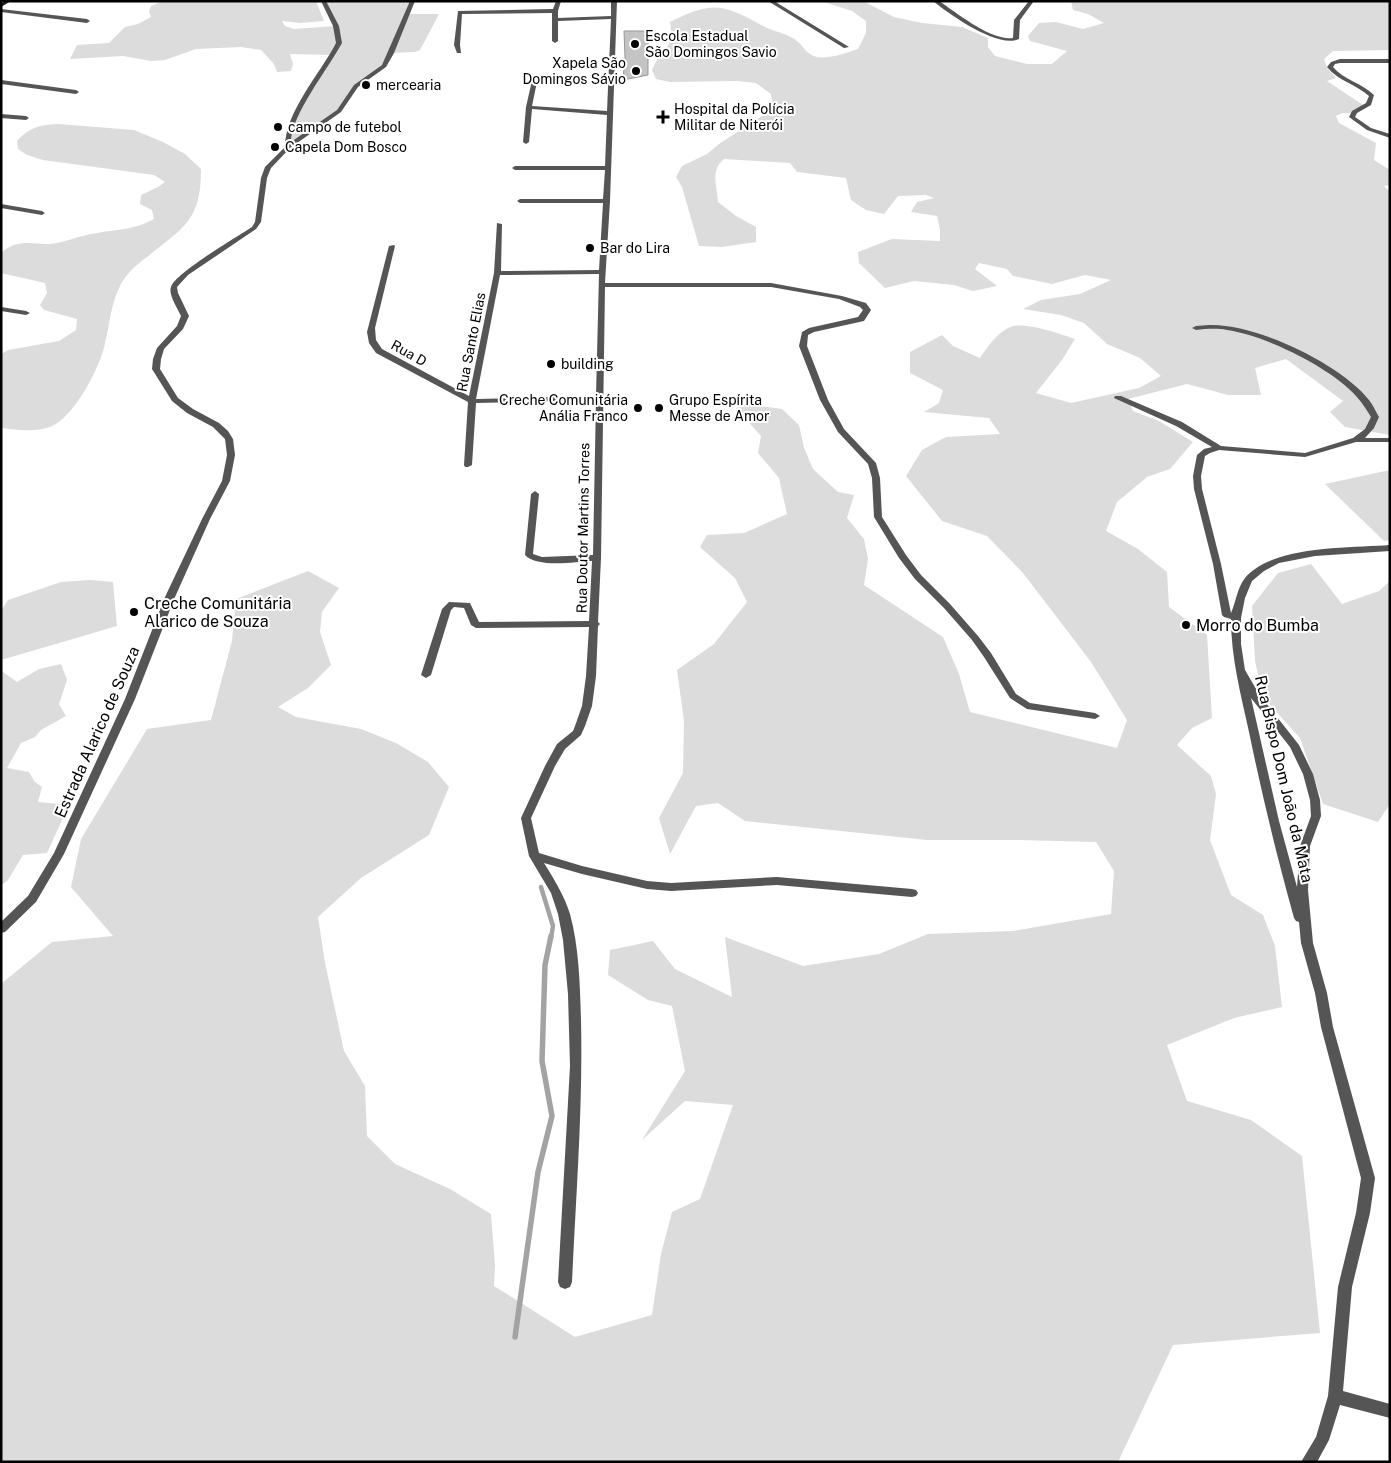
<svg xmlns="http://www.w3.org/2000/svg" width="1391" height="1463" font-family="'Public Sans',sans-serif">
<rect width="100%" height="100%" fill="#fff"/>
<path fill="#dcdcdc" d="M163,1H316L324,21L300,23L282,21L285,26L294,29L335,26L323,1H413L406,14H439L420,50L415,52L391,53L387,61L363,80L341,109L288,147L293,124L332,55L290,54L293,64L291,71L277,72L274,64L261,50L241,47L196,49L165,60L151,61L123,56L70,59L77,45L109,43L125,27L138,24L151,17L149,11L151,6Z
M821,1H863L894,17L922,23L962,27L988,38V47L995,56L1027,64H1052L1067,51L1030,41L1028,36L1039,23L1056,22L1083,29L1104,23L1088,14L1073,10L1071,1H1390V50L1333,51L1324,59L1327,68L1336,78L1327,81L1363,105L1353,113H1342L1336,116L1339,123L1376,143L1374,160L1390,170V185L1384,186L1390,192V435L1345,427L1330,412L1343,401L1286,359L1255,368L1261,395H1228L1187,384L1128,399L1133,411L1159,421L1193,442L1170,469L1147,477L1117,502L1106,531L1138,549L1167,572L1169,607L1207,635L1212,718L1192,728L1177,745L1211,776L1216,794L1210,840L1231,895L1263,915L1275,946L1282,1007L1234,1018L1167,1045L1187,1101L1251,1120L1302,1156L1320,1333L1173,1345L1118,1462H1V984L52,942L113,936L71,887L81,839L147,729L211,720L232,641L236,599L308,571L339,588L322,612L320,632L331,665L308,688L278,707L296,717L361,729L396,743L428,762L449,787L429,835L361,878L318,917L325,963L344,1051L365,1086L367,1136L395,1164L450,1189L491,1214L495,1265L494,1286L575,1337L652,1315L661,1254L672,1212L700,1199L733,1105L685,1101L642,1140L685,1071L672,1006L648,1000L608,975L610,950L653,941L675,969L732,997L725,937L803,966L879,954L928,934L1013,931L1111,914L1114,871L1096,842L1019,840H927L745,821L718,803L696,806L670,854L659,818L683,773L684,721L677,670L714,644L747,602L735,578L700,547L707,535L744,533L787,514L779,478L758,453L761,436L736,408L753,405L782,409L799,425L804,448L813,469L838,492L854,495L847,518L864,539L868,559L864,585L943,637L959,674L970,712L1117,748L1127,720L1091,662L1023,573L987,536L942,521L906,476L922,450L946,437L1000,434L989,418L924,412L939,403L943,390L910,373V352L942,335L953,346L980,358C988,346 996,334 1010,327C1024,321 1061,334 1075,339L1062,360L1036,393L1071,403L1139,388L1161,376L1140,358L1107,344L1084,323L1061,315L1023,309L1041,300L1080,294L1111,280L1085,275L1052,284L1013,276L1007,269L979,263L975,269L997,286L973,291L954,285L914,281L885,288L859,263L858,252L892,239L940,241V230L937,216L911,212L917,202L934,198L926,195L898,196L884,214L866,210L851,200L846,178L797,172L790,163L724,159C710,170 717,186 718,202L736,216L756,227V242L722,247L699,246L682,187L676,177L682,166L707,154L719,144L773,109L771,94L756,83L737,81L670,82L656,79L652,70C661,47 675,50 670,22C714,0 723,4 765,27C775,32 789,34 797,41C803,46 807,55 817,57C830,59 846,53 858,49L866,33V21L852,11Z
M58,124L134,130L163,142L185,154L201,169C201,221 184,227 147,257C137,264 127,273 121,284C111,302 110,323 105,343C101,366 74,418 50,427C35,432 17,430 1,428V354L8,350L59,341L76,330L77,319L44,310L40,305L47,293L45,283L1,273V253C20,236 37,247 57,243C68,241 79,236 91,234C115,229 132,231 154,219L152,210L140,204L141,195L158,187L165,182L154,175L43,160L27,155L18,149L17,141C30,127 40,125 58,124Z
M1390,470V540L1384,541L1325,484Z
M1311,564L1342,604L1379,591L1390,581V804L1378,822L1323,804L1300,738L1263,697L1255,661L1252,606L1278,573Z
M90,580L113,582L117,626L1,660V611L8,600L61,582Z
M61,664L67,680L59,704L66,716L41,730L35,737L21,743L7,768L29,772L34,781L42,787L38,802L69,805L47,853L23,855L8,880L1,886V668L3,672L17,682L39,669Z"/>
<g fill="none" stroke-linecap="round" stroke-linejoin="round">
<path stroke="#a3a3a3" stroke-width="4.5" d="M541,887L553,926L551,938"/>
<path stroke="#a3a3a3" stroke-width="5.5" d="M515,1337L538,1172L552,1116L542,1061L545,965L551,936"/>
</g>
<path fill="#c4c4c4" stroke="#999" d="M624,31H648V75L623,80L625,57Z"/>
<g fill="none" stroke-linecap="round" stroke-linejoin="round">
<path fill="#555" fill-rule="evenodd" d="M321,1H326L339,26L342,43C328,69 291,115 291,142L337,110L354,85L382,65L410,1H415L394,53L386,67L358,87L341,112L290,148L271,168L267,178L261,222L256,229L188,275L177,287L178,293L189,316L183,329L164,349L161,359L160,369L178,398L193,409L219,423L228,431L233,439L235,455L230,481L210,519L175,597L135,699L64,854L36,902L5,932L1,933V922L28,896L54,853L125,699L165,597L202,519L222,481L227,455L225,439L213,427L187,413L172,401L152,369L153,359L157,348L177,326L181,316C178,309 168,295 171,287C175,273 237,237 252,227L255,222L261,178L265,167L285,147C285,112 320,74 336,43L333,26Z
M556,1H561L558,11V18L611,16V1H617L610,201L605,283H771L842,296L866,303L871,310L864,321L814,332L808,335L807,346L828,400L844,429L876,463L880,478L882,517L906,555L921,575L950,604L978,636L991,653L1016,694L1030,703L1095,713L1100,716L1095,719L1027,709L1010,698L984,657L972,640L944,608L915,579L899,558L874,517L872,478L868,464L838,432L820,400L799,346L802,332L809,328L858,317L863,310L860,307L839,299L771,287H605L601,558L598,622L600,624L598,626L596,676L592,706L585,726L581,735L565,749L555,766L531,818L539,853L582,866L647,881L671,883L777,877L912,889L916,890L918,893L916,896L912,897L777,885L671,891L647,889L582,874L544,863C554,879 564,895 570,914C579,947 580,985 581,1020C583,1107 576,1195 572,1282L570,1287L565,1289L560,1287L558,1282L570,1066L568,994L563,940L558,914L551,893L529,856L521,818L545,766L557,744L573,731L575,726L582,706L586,676L589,627L476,628L471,625L464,608L454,607L451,610L431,675L426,678L421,675L442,609L449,602L470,603L479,622L589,621L592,561C574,562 537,568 525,555L531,494L535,491L539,494L533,554L542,557L593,555L596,400L476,403L472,465L468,467H465L464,465L468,402L376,353L369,343L367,332L389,246L394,245L395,246L375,328L376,340L382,349L469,396L494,273L497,223L502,224L501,271L599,270L603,203H520L517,201L520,199H603L605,170H515L512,168L515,166H605L607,115L532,109L529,142L526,144L523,142L526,107L533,76L538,77L532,106L607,111L611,19L558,21V41L555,43L552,41V13L462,14L460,45L461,53H457L454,45L458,11L553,9ZM599,274L596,396L476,399L500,275Z
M768,1H774L849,47L844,48Z
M933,1H939C957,13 991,41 1013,38L1014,20L1029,1H1034L1020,20L1019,39C998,49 949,14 933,1Z
M1,9L87,19L90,21L87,23L1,12Z
M1340,59H1390V63H1340L1335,64L1333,67C1344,80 1362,83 1374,95L1371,105L1357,113L1355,117L1371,128L1390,134V138L1367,130L1349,117L1352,111L1366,103L1369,96C1356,84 1338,81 1327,67L1331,62Z
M1,80L76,90L79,92L76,94L1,84Z
M1,114L26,116L29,118L26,120L1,118Z
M1,204L42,211L45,213L42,215L1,208Z
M1,307L26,311L30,313L26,315L1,311Z
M1209,325C1255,323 1341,364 1369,400C1373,405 1376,412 1379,417L1374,428L1365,438H1390V442H1356L1305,457L1219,450L1210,453L1205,456L1201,476L1202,489L1221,564L1231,613C1236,602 1237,588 1245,578C1273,545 1350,548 1390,545V551L1315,556L1279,563L1264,571L1252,581L1245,598L1241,618V644L1245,670L1259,694L1299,745L1313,774L1320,800L1321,816L1310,846L1308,890L1313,943L1327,993L1333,1027L1375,1178L1370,1213L1352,1287L1343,1391L1390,1404V1418L1340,1405L1329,1440L1317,1462H1301L1316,1437L1328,1396L1338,1287L1356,1213L1361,1178L1321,1027L1315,993L1301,943L1299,922L1296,921L1294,918C1277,857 1262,795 1249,732C1241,695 1231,658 1231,619L1224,617L1222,615L1213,564L1194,489L1193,476L1197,455L1204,449L1212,447L1176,426L1114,398L1115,396H1121L1182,422L1221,446L1305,453L1353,438L1365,429L1371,417C1365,407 1359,398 1350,390C1323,364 1263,335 1227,330C1217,328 1206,329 1196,330L1192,328L1196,326ZM1251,698L1290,747L1303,774L1310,800L1311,816L1300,846L1297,887L1279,821Z"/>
<path fill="#222" fill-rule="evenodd" d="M5,1H11L1,7V4Z"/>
</g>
<g fill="#000" stroke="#fff" stroke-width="2">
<circle cx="635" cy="44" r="5"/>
<circle cx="636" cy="71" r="5"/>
<circle cx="366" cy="85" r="5"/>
<path d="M660.5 109.5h5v5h5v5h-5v5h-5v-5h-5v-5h5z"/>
<circle cx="278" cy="127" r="5"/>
<circle cx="275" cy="147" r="5"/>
<circle cx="590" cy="248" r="5"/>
<circle cx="551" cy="364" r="5"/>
<circle cx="638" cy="408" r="5"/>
<circle cx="659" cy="408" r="5"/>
<circle cx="134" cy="612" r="5"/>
<circle cx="1186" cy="625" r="5"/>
</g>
<g text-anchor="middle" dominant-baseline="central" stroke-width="4" stroke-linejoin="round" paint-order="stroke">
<g font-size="14" fill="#000" stroke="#fff" text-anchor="start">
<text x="645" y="36">Escola Estadual<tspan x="645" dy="16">São Domingos Savio</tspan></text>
<text x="626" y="63" text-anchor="end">Xapela São<tspan x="626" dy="16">Domingos Sávio</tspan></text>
<text x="376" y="85">mercearia</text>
<text x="674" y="109">Hospital da Polícia<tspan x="674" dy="16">Militar de Niterói</tspan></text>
<text x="288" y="127">campo de futebol</text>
<text x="285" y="147">Capela Dom Bosco</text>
<text x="600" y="248">Bar do Lira</text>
<text x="561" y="364">building</text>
<text x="628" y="400" text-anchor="end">Creche Comunitária<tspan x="628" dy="16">Anália Franco</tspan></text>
<text x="669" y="400">Grupo Espírita<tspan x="669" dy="16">Messe de Amor</tspan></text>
</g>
<g font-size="14" fill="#000" stroke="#fff">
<text transform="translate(471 342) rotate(-79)">Rua Santo Elias</text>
<text transform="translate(409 353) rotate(29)">Rua D</text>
<text transform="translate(583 528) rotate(-89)">Rua Doutor Martins Torres</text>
</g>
<g font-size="16" fill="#000" stroke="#fff" text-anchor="start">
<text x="144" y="603">Creche Comunitária<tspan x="144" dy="18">Alarico de Souza</tspan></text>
<text x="1196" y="625">Morro do Bumba</text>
</g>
<g font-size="16" fill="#000" stroke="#fff">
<text transform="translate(97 732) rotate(-66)">Estrada Alarico de Souza</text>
<text transform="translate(1284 779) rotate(77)">Rua Bispo Dom João da Mata</text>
</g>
</g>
<rect width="1391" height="1463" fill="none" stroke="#000000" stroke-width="5"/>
</svg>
